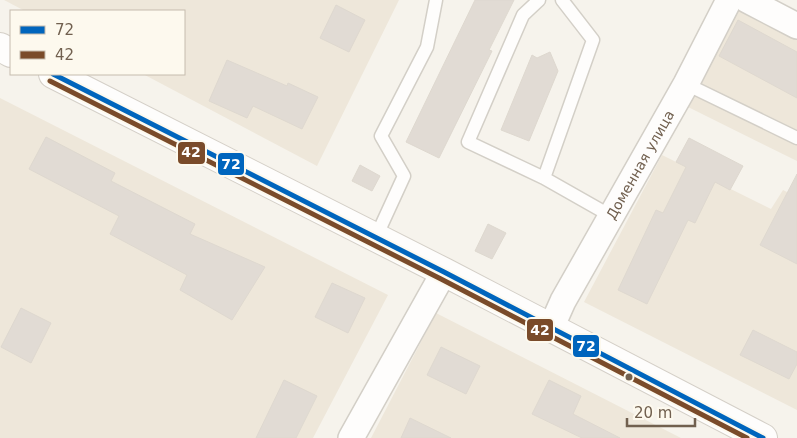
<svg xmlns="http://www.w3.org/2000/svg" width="797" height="438" font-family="'DejaVu Sans',sans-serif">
<rect width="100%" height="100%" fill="#f6f3ec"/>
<path fill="#eee7da" d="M4,0H399L317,166L143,74H184V11H25Z
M739,8L797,37V161L686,106Z
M0,98L388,295L313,438H0Z
M662,155L771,209L783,190L797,197V410L584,302Z
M436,313L681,438H371Z"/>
<path fill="#e1dbd4" stroke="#ded8cf" d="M475,0H514L489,50L492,51L439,158L406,142Z
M336,5L365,20L349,52L320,38Z
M738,20L797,52V98L719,56Z
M550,52L558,71L529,141L501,130L532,55L537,58Z
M227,60L287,86L288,83L318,97L302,129L253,106L247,118L209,101Z
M46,137L115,173L111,181L195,224L190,234L265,267L232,320L180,290L187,275L110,234L119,216L29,169Z
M689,138L743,166L730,190L715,182L695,223L688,220L647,304L618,290L656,210L663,213L686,167L676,162Z
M360,165L380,176L372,191L352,181Z
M797,174V264L760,245Z
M488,224L506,233L492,259L475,251Z
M332,283L365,298L348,333L315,317Z
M21,308L51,323L31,363L1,347Z
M753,330L797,352V364L789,379L740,355Z
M441,347L480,366L466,394L427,375Z
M284,380L317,396L296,438H256Z
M549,380L581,396L573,414L620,438H582L532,414Z
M410,418L451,438H401Z"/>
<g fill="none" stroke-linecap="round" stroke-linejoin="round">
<defs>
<path id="service" d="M539,0L523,15L468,142L544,178
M562,0L593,40L544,178L611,216
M686,84L797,138
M376,237L404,176L381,136L427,47L436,0"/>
<g id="minor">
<path d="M747,0L797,26"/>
<path id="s1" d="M551,328L563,301L686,84L729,0"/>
<path d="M351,438L444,272"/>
</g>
<path id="secondary" d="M0,47L11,53
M53,74L444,272L763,438"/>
</defs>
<use href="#service" stroke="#d3cfc7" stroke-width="15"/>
<use href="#minor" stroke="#d3cfc7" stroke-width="28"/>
<use href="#secondary" stroke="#d4cfc7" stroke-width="30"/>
<use href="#service" stroke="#fefdfc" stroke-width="12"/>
<use href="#minor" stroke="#fefdfc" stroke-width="25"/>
<use href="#secondary" stroke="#fefdfc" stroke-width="28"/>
<defs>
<path id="bus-1" d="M53,74L444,272L763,438"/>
<path id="bus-2" d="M50,81L441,279L747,438"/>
</defs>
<use href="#bus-1" stroke="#fdf9ee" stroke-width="9"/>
<use href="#bus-2" stroke="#fdf9ee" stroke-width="9"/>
<use href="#bus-1" stroke="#0065bd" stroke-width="5"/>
<use href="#bus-2" stroke="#7a4b2a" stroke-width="5"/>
</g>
<circle fill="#71604f" stroke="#fdf9ee" stroke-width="2" cx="629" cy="377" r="4.5"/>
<g text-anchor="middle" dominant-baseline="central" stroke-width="4.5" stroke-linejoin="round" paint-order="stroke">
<g font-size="14" fill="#71604f" stroke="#fdf9ee">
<text stroke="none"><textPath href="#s1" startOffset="186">Доменная улица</textPath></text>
</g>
</g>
<g stroke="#fdf9ee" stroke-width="2">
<rect x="177" y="141" width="29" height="24" rx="5" fill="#7a4b2a"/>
<rect x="217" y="152" width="28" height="24" rx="5" fill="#0065bd"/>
<rect x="526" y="318" width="28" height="24" rx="5" fill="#7a4b2a"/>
<rect x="572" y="334" width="28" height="24" rx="5" fill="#0065bd"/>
</g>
<g font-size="14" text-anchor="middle" font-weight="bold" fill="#fff">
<text x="191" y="157">42</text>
<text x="231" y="169">72</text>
<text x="540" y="335">42</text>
<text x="586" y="351">72</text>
</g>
<rect x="10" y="10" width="175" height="65" fill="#fdf9ee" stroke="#c5bcae"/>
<rect x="20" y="26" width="25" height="8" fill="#0065bd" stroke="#c5bcae"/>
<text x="55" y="35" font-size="15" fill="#71604f">72</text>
<rect x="20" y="51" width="25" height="8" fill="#7a4b2a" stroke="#c5bcae"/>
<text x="55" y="60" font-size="15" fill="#71604f">42</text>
<path d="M627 418v8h68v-8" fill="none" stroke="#71604f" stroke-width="2.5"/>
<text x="634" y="418" font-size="15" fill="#71604f" stroke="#fdf9ee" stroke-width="4" paint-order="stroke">20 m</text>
</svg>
